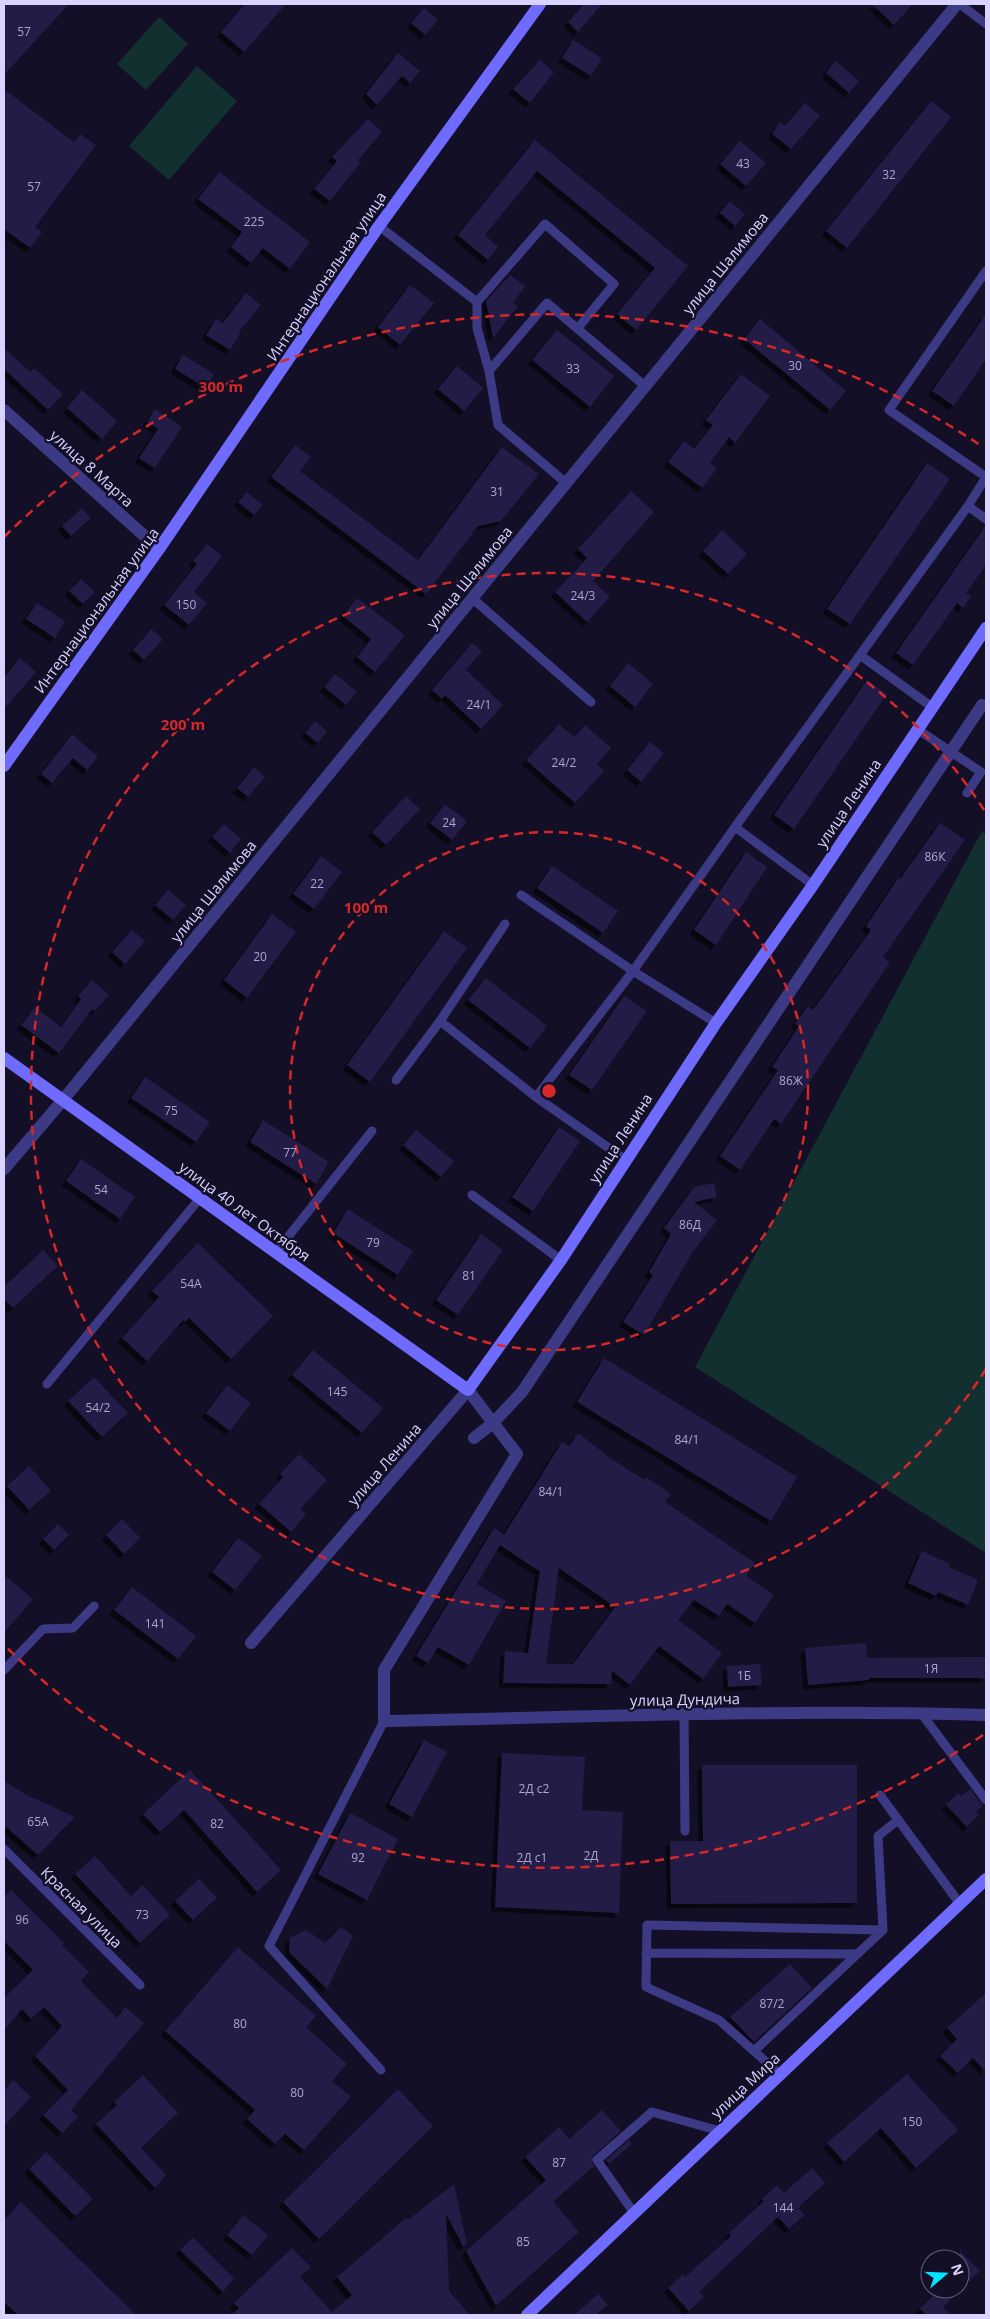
<svg xmlns="http://www.w3.org/2000/svg" width="990" height="2319" font-family="'Open Sans',sans-serif">
<defs>
<filter id="shadow"><feDropShadow dx="-4.5" dy="4.5" stdDeviation="0" flood-color="#0009"/></filter>
</defs>
<rect width="100%" height="100%" fill="#130f26"/>
<path fill="#12302f" d="M159,17L188,44L146,90L117,64Z
M197,66L237,101L169,180L129,146Z
M982,831L986,834V1553L695,1367Z"/>
<path fill="#241b47" fill-rule="evenodd" filter="url(#shadow)" d="M4,4H69L4,75Z
M245,4H286L244,52L221,32Z
M584,4H602L578,32L568,22Z
M872,4H913L894,25Z
M424,8L438,20L425,35L411,23Z
M573,40L602,58L591,76L562,58Z
M398,53L420,71L410,83L402,76L377,105L366,94Z
M540,60L554,72L530,103L513,89Z
M835,61L859,81L849,93L826,73Z
M4,89L74,142L80,134L96,145L35,227L42,232L30,248L4,229Z
M931,101L951,117L847,248L826,231Z
M805,103L820,116L791,149L772,134L780,122L785,126Z
M368,119L382,132L358,160L361,162L330,201L314,189L337,161L332,157Z
M535,140L688,266L636,330L617,314L655,268L537,171L485,235L498,247L488,260L458,235Z
M740,141L766,163L746,186L720,164Z
M219,172L310,242L290,269L263,248L251,263L231,247L242,232L198,199Z
M730,201L745,214L735,226L720,213Z
M510,275L525,286L513,303L518,306L493,338L486,301Z
M410,285L434,303L400,345L378,327Z
M246,293L261,305L238,333L240,334L230,350L206,335L216,319L223,323Z
M986,314V359L954,406L932,391Z
M760,319L846,391L830,410L744,339Z
M557,330L614,376L590,407L532,360Z
M4,348L30,372L34,368L63,394L48,410L4,369Z
M183,355L214,374L206,388L175,369Z
M457,366L483,388L464,411L438,389Z
M741,374L770,396L735,443L729,437L710,463L717,468L702,488L668,462L684,441L694,449L713,425L706,420Z
M82,390L117,421L102,439L67,408Z
M155,409L182,427L155,468L139,458L158,429L147,422Z
M295,445L311,457L300,471L418,560L502,447L539,474L501,521L478,526L426,594L271,477Z
M927,463L950,479L850,624L827,609Z
M631,491L654,512L593,581L610,597L587,622L555,592L587,558L578,549Z
M247,492L263,505L254,515L238,502Z
M82,508L91,518L71,536L62,526Z
M986,525V565L966,593L971,596L963,608L957,603L913,665L896,653Z
M722,530L747,554L728,574L703,551Z
M207,544L222,556L194,592L207,603L189,625L164,605L197,564L193,561Z
M81,579L95,592L83,604L69,591Z
M357,598L405,635L375,672L357,657L371,639L343,616Z
M37,603L65,621L55,638L26,619Z
M151,629L163,639L144,660L133,650Z
M472,643L482,651L466,670L503,705L481,729L445,695L442,699L432,690Z
M20,658L36,672L4,709V677Z
M628,663L653,684L635,707L610,686Z
M335,674L357,692L346,705L324,687Z
M867,680L887,694L794,829L774,815Z
M315,721L327,731L318,743L305,733Z
M559,724L574,737L585,725L611,748L597,764L604,771L575,803L526,760Z
M72,734L98,757L87,770L73,758L52,783L41,774Z
M650,742L664,753L641,782L627,770Z
M254,767L265,777L248,797L237,788Z
M406,796L420,809L386,845L372,832Z
M445,804L467,821L452,840L430,823Z
M940,823L965,840L883,957L890,962L781,1124L774,1119L740,1170L720,1156L778,1070L772,1067L799,1026L795,1024L808,1006L813,1010L871,930L866,926L899,877L900,879Z
M224,824L241,839L230,853L212,837Z
M746,852L767,867L716,945L694,930Z
M321,856L342,872L314,909L293,894Z
M552,866L618,911L603,933L537,888Z
M168,890L186,905L173,920L155,905Z
M272,914L296,932L247,998L224,980Z
M132,930L145,941L125,964L112,952Z
M444,931L467,948L370,1082L347,1065Z
M486,978L547,1026L530,1048L468,1000Z
M92,980L109,995L95,1011L92,1009L59,1053L21,1025L35,1007L61,1027L81,999L78,996Z
M624,996L647,1011L592,1090L569,1075Z
M145,1077L210,1122L196,1142L131,1098Z
M263,1120L329,1162L316,1184L250,1142Z
M559,1127L580,1141L533,1211L512,1197Z
M416,1130L454,1161L441,1177L403,1145Z
M81,1159L135,1197L120,1219L66,1181Z
M714,1183L717,1197L694,1202L717,1220L692,1253L644,1335L623,1322L653,1275L649,1272L671,1234L664,1228L694,1187Z
M348,1209L413,1251L398,1275L333,1233Z
M481,1234L503,1250L458,1315L436,1300Z
M198,1243L273,1316L231,1359L189,1318L185,1322L183,1320L147,1361L122,1338L159,1297L152,1291Z
M43,1250L58,1266L13,1308L4,1299V1287Z
M313,1350L383,1408L362,1433L292,1375Z
M604,1358L797,1477L771,1521L577,1402Z
M94,1377L128,1413L102,1437L68,1401Z
M227,1385L251,1403L230,1431L206,1413Z
M578,1433L609,1457L644,1480L646,1477L671,1494L665,1502L755,1563L746,1576L774,1595L755,1623L727,1604L719,1616L694,1600L678,1620L722,1653L703,1679L659,1646L630,1685L612,1671L611,1684L503,1683L505,1651L528,1653L540,1570L539,1571L500,1545L477,1584L506,1601L469,1665L438,1647L428,1663L416,1656L494,1528L504,1535L562,1442L569,1446ZM559,1568L615,1607L573,1664H546Z
M299,1454L327,1480L300,1509L306,1514L291,1532L259,1504L283,1477L280,1474Z
M29,1466L51,1491L29,1510L7,1486Z
M122,1519L140,1538L124,1554L106,1535Z
M58,1524L69,1535L54,1550L43,1539Z
M238,1538L262,1556L235,1590L212,1572Z
M922,1551L950,1564L949,1567L978,1580L968,1605L938,1592L936,1596L908,1583Z
M4,1575L33,1599L4,1633Z
M132,1587L196,1636L178,1659L114,1610Z
M866,1643L867,1658L986,1657V1678H869V1680L808,1685L805,1648Z
M760,1664L762,1685L728,1687L727,1666Z
M424,1740L447,1752L412,1817L389,1804Z
M502,1753L585,1757L582,1810L623,1812L619,1913L495,1907Z
M702,1765H857V1903L671,1904L670,1841H703Z
M190,1770L281,1870L257,1892L184,1810L160,1832L143,1814Z
M4,1781L25,1794L75,1817L38,1855L4,1825Z
M970,1789L983,1806L976,1812L979,1815L967,1827L946,1805L958,1793L961,1796Z
M350,1813L398,1839L367,1900L318,1874Z
M95,1856L131,1896L143,1885L170,1915L140,1943L75,1874Z
M199,1879L217,1898L193,1920L175,1901Z
M11,1890L64,1943L62,1945L89,1972L81,1981L117,2018L125,2007L144,2023L71,2110L78,2117L62,2133L43,2115L68,2090L35,2056L62,2026L44,2007L31,2019L22,2009L4,2030V1998L33,1970L4,1941V1897Z
M341,1927L353,1936L327,1989L289,1952L290,1938L306,1930L325,1943Z
M238,1947L316,2016L306,2027L347,2064L332,2081L351,2097L304,2150L285,2134L275,2144L247,2119L255,2110L165,2031Z
M790,1964L812,1988L754,2042L730,2017Z
M986,1993V2072L973,2058L958,2073L940,2056L957,2039L947,2028Z
M907,2074L958,2130L916,2168L881,2128L844,2162L827,2143Z
M143,2075L178,2113L141,2148L166,2175L155,2188L96,2124L117,2105L114,2102Z
M13,2080L31,2097L4,2126V2090Z
M398,2089L433,2126L319,2239L283,2202Z
M602,2110L621,2131L593,2156L591,2160L594,2166L553,2202L579,2232L496,2306L466,2251L546,2180L525,2157L559,2127L569,2139Z
M629,2140L632,2144L609,2164L606,2160Z
M46,2152L93,2199L77,2215H74L29,2169Z
M812,2168L825,2183L798,2208L805,2215L789,2229L778,2217L699,2292L704,2297L689,2311L668,2288L684,2274L685,2277L731,2236L729,2233L764,2201L762,2199L777,2185L784,2193Z
M454,2184L467,2244L463,2246L446,2214L449,2291L470,2315H231L239,2308L234,2303L292,2248L311,2267L300,2277L332,2312L352,2295L337,2277L406,2218L408,2220Z
M21,2202L136,2315H18L4,2302V2220Z
M243,2215L268,2235L252,2255L227,2235Z
M193,2237L234,2278L223,2292L180,2250Z
M960,2251L980,2271L943,2307L951,2315H927L920,2309L940,2289H960Z
M598,2294L608,2305L596,2315H574Z"/>
<g fill="none" stroke-linecap="round" stroke-linejoin="round">
<path stroke="#3d3a85" stroke-width="9" d="M960,4L986,24
M379,226L477,302V328L489,371L498,425L566,483
M477,302L545,224L614,284L578,328
M489,371L547,303L645,386
M968,506L986,477L889,410L986,271
M473,599L591,702
M860,655L968,506L986,519
M917,729L981,772L967,793
M813,885L735,827L860,655L932,707
M521,895L633,971L716,1023
M505,924L440,1021L536,1097
M396,1080L440,1021
M626,1160L536,1097L633,971L735,827
M472,1195L561,1260
M276,1252L372,1131
M47,1384L200,1198
M4,1670L43,1629L73,1628L94,1606
M921,1713L986,1800
M684,1715L685,1831
M880,1795L960,1904
M4,1849L140,1985
M646,1953L858,1954
M754,2051L883,1930L878,1836L898,1820
M381,2070L269,1946L384,1721
M781,2075L719,2020L646,1987L647,1925L883,1930
M634,2213L597,2160L652,2112L720,2131"/>
<path stroke="#3d3a85" stroke-width="12" d="M4,410L159,549
M4,1169L63,1100L957,4
M474,1438L493,1423L522,1392L982,705
M251,1643L468,1390L517,1454L384,1670V1721C585,1717 786,1709 986,1715"/>
<path stroke="#6f6bff" stroke-width="12" d="M4,766L159,549L379,226L540,4
M4,1058L468,1390L561,1260L716,1023L813,885L986,628
M527,2315L986,1879"/>
</g>
<g fill="none" stroke="#d62828" stroke-width="2.5" stroke-dasharray="9 6">
<circle cx="549" cy="1091" r="259"/>
<path d="M986 1369A518 518 0 1 1 986 813"/>
<path d="M983 1735A777 777 0 0 1 4 1645M4 537A777 777 0 0 1 983 447"/>
</g>
<g text-anchor="middle" dominant-baseline="central" stroke-width="4.5" stroke-linejoin="round" paint-order="stroke">
<g font-size="12" fill="#aca6d1">
<text x="24" y="31">57</text>
<text x="743" y="163">43</text>
<text x="889" y="174">32</text>
<text x="34" y="186">57</text>
<text x="254" y="221">225</text>
<text x="795" y="365">30</text>
<text x="573" y="368">33</text>
<text x="497" y="491">31</text>
<text x="583" y="595">24/3</text>
<text x="186" y="604">150</text>
<text x="479" y="704">24/1</text>
<text x="564" y="762">24/2</text>
<text x="449" y="822">24</text>
<text x="935" y="856">86К</text>
<text x="317" y="883">22</text>
<text x="260" y="956">20</text>
<text x="791" y="1080">86Ж</text>
<text x="171" y="1110">75</text>
<text x="290" y="1152">77</text>
<text x="101" y="1189">54</text>
<text x="690" y="1224">86Д</text>
<text x="373" y="1242">79</text>
<text x="469" y="1275">81</text>
<text x="191" y="1283">54А</text>
<text x="337" y="1391">145</text>
<text x="98" y="1407">54/2</text>
<text x="687" y="1439">84/1</text>
<text x="551" y="1491">84/1</text>
<text x="155" y="1623">141</text>
<text x="931" y="1668">1Я</text>
<text x="744" y="1675">1Б</text>
<text x="534" y="1788">2Д с2</text>
<text x="38" y="1821">65А</text>
<text x="217" y="1823">82</text>
<text x="591" y="1855">2Д</text>
<text x="358" y="1857">92</text>
<text x="532" y="1857">2Д с1</text>
<text x="142" y="1914">73</text>
<text x="22" y="1919">96</text>
<text x="772" y="2003">87/2</text>
<text x="240" y="2023">80</text>
<text x="297" y="2092">80</text>
<text x="912" y="2121">150</text>
<text x="559" y="2162">87</text>
<text x="783" y="2207">144</text>
<text x="523" y="2241">85</text>
</g>
<g font-size="15" fill="#d9d4ff" stroke="#130f26">
<text transform="translate(725 263) rotate(-51)">улица Шалимова</text>
<text transform="translate(326 276) rotate(-56)">Интернациональная улица</text>
<text transform="translate(92 468) rotate(42)">улица 8 Марта</text>
<text transform="translate(469 577) rotate(-51)">улица Шалимова</text>
<text transform="translate(96 610) rotate(-54)">Интернациональная улица</text>
<text transform="translate(848 803) rotate(-56)">улица Ленина</text>
<text transform="translate(213 891) rotate(-51)">улица Шалимова</text>
<text transform="translate(620 1138) rotate(-57)">улица Ленина</text>
<text transform="translate(245 1211) rotate(36)">улица 40 лет Октября</text>
<text transform="translate(384 1464) rotate(-49)">улица Ленина</text>
<text transform="translate(685 1699) rotate(-1)">улица Дундича</text>
<text transform="translate(82 1907) rotate(45)">Красная улица</text>
<text transform="translate(745 2085) rotate(-43)">улица Мира</text>
</g>
</g>
<circle cx="549" cy="1091" r="8" fill="#d62828" stroke="#130f26" stroke-width="2.5"/>
<g font-size="15" text-anchor="middle" font-weight="bold" fill="#d62828" stroke="#130f26" stroke-width="4.5" stroke-linejoin="round" paint-order="stroke">
<text x="221" y="392">300 m</text>
<text x="183" y="730">200 m</text>
<text x="366" y="913">100 m</text>
</g>
<rect width="990" height="2319" fill="none" stroke="#d9d4ff" stroke-width="10"/>
<g transform="translate(945 2274) rotate(71)"><circle r="24" fill="#130f26" stroke="#625e7d"/>
<path d="M0-4L9 19L0 12L-9 19Z" fill="#00e5ff"/>
<text y="-8" font-size="14" font-weight="bold" text-anchor="middle" fill="#d9d4ff">N</text>
</g>
</svg>
